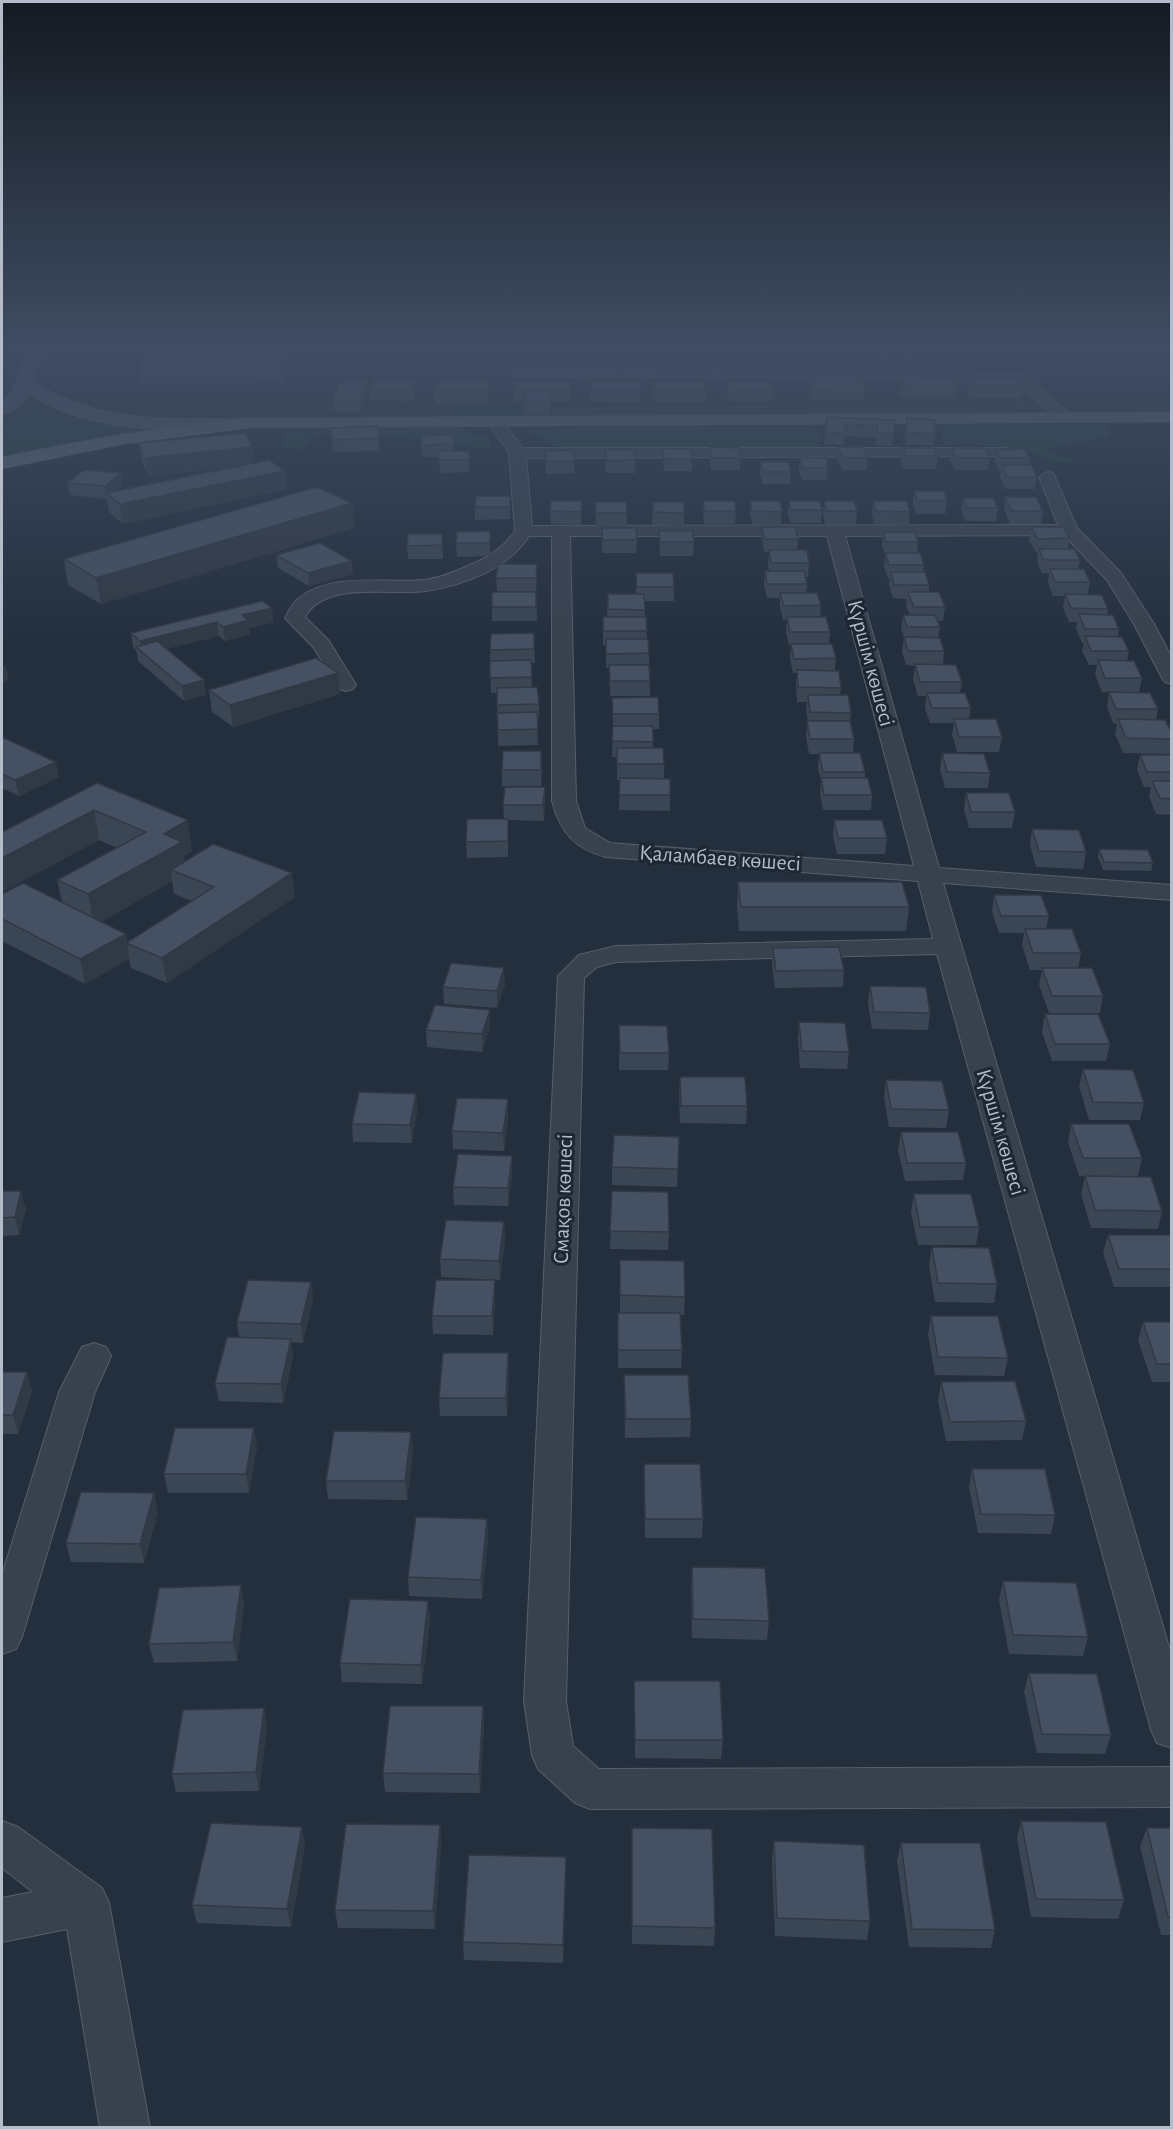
<svg xmlns="http://www.w3.org/2000/svg" width="1173" height="2129" font-family="'Alegreya Sans',sans-serif">
<rect width="100%" height="100%" fill="#242f3e"/>
<path fill="#263c3f" d="M1026,403L1051,413L439,416L457,408Z
M30,406L94,423L154,430L40,449L2,458V424Z
M947,424L1109,425L1108,437L1045,449L1076,462C1056,467 1041,454 1021,450C995,445 971,443 945,445L941,434Z
M420,426L457,427L489,439L490,449L350,432L314,435L300,450L280,447L287,431L334,427Z
M818,426L820,449H559L530,432L577,427Z"/>
<g fill="none" stroke-linecap="round" stroke-linejoin="round">
<defs>
<path id="minor" d="M520,369L918,371L1021,375L1026,376L1074,418L1071,421H1061L1017,383L918,379L515,376L513,373L515,370Z
M496,417L501,419L522,448H1007L1009,451L1007,454L1001,456L526,458L532,526L1058,525L1039,477L1047,472L1053,473L1077,528L1121,573L1154,624L1172,658V684L1165,682L1162,678L1134,624L1107,580L1064,535L845,536L939,868L1172,885V900L943,883L1172,1657V1748L1157,1743L1151,1730L937,954L616,962L597,967L584,978L566,1701L573,1746L599,1769L1172,1767V1807L590,1809L575,1803L538,1769L532,1755L524,1701L558,976L579,955L616,946L933,939L918,881L606,857C575,849 560,832 552,801V536H529C508,569 464,585 426,591C390,596 325,580 305,617L329,641L356,685L353,689L346,691L339,689L314,648L285,618C289,612 292,603 298,599C332,571 384,584 424,580C441,578 457,571 472,564C490,557 504,547 515,531L509,453L488,422ZM570,536H827L914,866L610,843L585,828L576,801Z
M94,1343L106,1347L111,1356L95,1392L22,1637L16,1649L2,1654V1575L59,1392L82,1347Z
M2,1821L18,1827L102,1888L109,1903L150,2128H100L67,1929L2,1942V1898L33,1892L2,1868Z"/>
<path id="secondary" d="M33,347H50L42,356L32,380C96,424 170,419 244,418L250,419L253,423L250,427L244,428C172,430 92,436 29,394C24,403 12,413 2,415V402C19,389 16,363 33,347Z"/>
<path id="primary" d="M1172,412V422L250,428L125,444L2,469V457C84,439 166,426 250,418Z"/>
</defs>
<use href="#minor" stroke="#565f6c" stroke-width="2"/>
<use href="#secondary" stroke="#565f6c" stroke-width="1"/>
<use href="#primary" stroke="#414a57" stroke-width="1"/>
<use href="#minor" fill="#38414e" fill-rule="evenodd"/>
<use href="#secondary" fill="#465061" fill-rule="evenodd"/>
<use href="#primary" fill="#56606e" fill-rule="evenodd"/>
<path stroke="#5a6575" stroke-width="2" stroke-dasharray="3 3" stroke-linecap="butt" d="M285,347L1172,364
M865,347L931,351
M976,347L1047,354
M1152,347L1172,351"/>
</g>
<path fill="#3b4654" fill-rule="evenodd" d="M284,352L286,369L283,382L140,384L138,368Z
M969,379L1024,386L1022,398H971L967,391Z
M416,380V392L413,401L371,400V389Z
M901,380L957,387L956,399H904L900,391Z
M591,381L640,382V402L591,401Z
M810,381L865,388L864,400H812L809,392Z
M367,382V394L361,412L334,411L333,400Z
M488,382L489,393L487,403H435L434,391Z
M513,382L570,389V401H550V414H524V401H513Z
M653,382L706,390L705,402H654L652,394Z
M728,382L773,389L772,401H729L727,394Z
M827,417L895,420L892,446L876,445V438L845,436L844,445L824,444Z
M907,418L935,434L934,446L905,444Z
M378,426L380,451L333,452L332,440Z
M453,435V451H469V472L440,473L439,457H422L421,445Z
M139,443L252,447L254,463L287,489L123,524L109,512L107,499L70,495L67,483L121,473L123,485L117,490L228,468L148,476L142,461Z
M710,447L740,458V470H711L710,460Z
M838,447L868,458L867,470H842L837,459Z
M902,448L938,456L936,469H904L901,460Z
M952,448L990,458L988,470H955L950,460Z
M663,449L692,459V471H664L663,461Z
M605,450L635,460V473H606Z
M995,450L1030,458L1029,465L1037,477L1035,489H1006L1000,478L1001,471H999L994,462Z
M545,451L574,461V473L546,474Z
M800,458L828,468L827,480H802L799,470Z
M761,462L791,472L790,484H763L760,474Z
M914,491L947,501L945,514H916L913,504Z
M510,496V519L475,520V507Z
M1005,497L1043,511L1041,524H1010L1004,509Z
M963,498L998,508L996,521H966L961,511Z
M582,501L581,525L551,524L550,511Z
M703,501L736,511L735,524H704L703,514Z
M750,501L782,512L781,525L752,524L750,514Z
M789,501L822,510L821,523H790L788,514Z
M824,501L857,511L856,524H825L823,514Z
M873,501L910,512L909,525L874,524L872,514Z
M595,502L627,513V526H596Z
M653,502L684,513V526L652,525Z
M352,503L354,528L101,604L68,585L64,559Z
M762,527L798,539L797,550L809,563L808,577H805L807,584L806,593L821,605L820,617L830,632L829,644L836,658L835,671L841,688L840,695L851,713L850,721L854,739L853,753L865,772V778L872,795L871,810H823L820,793L821,781L818,768L819,754H809L806,736L808,721L806,710L807,702H797L796,685L797,673H793L790,659L791,646H789L786,632L787,620H783L780,607V598H767L764,585L765,571H769L768,563L769,552H764L762,540Z
M1031,527L1070,538L1068,549L1080,560L1078,569L1090,582L1088,594L1108,609L1107,615L1119,629L1118,637L1129,651L1127,661L1142,678L1139,692L1158,709L1156,720L1172,733L1171,754L1123,753L1115,734L1117,724L1113,723L1107,707L1109,692H1102L1095,675L1097,665H1089L1082,651L1084,643H1082L1076,628L1077,622H1069L1063,608L1065,596H1053L1048,583L1049,573H1042L1037,562L1038,552H1036L1029,541Z
M602,528L637,540L636,553H602Z
M490,531V556L457,557L456,543Z
M659,531L694,542L693,556H660Z
M883,532L918,542L917,553L924,565L923,572L929,585V592L945,607L943,621H937L940,627L938,638L944,651L943,665L962,682L960,693L971,708L969,719L1002,737L999,752H957L952,734L954,723H930L925,708L926,696H918L913,679L915,666L906,665L902,652L904,637L901,629L903,615H910L906,606L907,599L893,598L889,585L890,578H888L884,567L885,555L882,545Z
M442,534L443,559H408L407,546Z
M276,555L353,574L309,586L278,568Z
M636,573L674,587V601H644L647,639L649,653L650,696H610L609,668H606V645H603V617H607L608,594H636Z
M496,578H537L536,592L537,621H492V607L525,592L497,591Z
M272,608L273,622L249,628L250,634L225,641L219,636L166,649L206,695L184,701L138,661L136,650L133,647L131,633Z
M534,633L535,663H531L532,687L539,704V719H537L538,745L498,746L497,693H491L490,650Z
M209,690L340,694L233,727L212,712Z
M612,698L659,714V729H653V748L664,764V778L670,795V811L619,810L620,780H617V757H612L613,728Z
M2,737L59,777L19,796L2,788Z
M942,753L990,773L988,788H945L940,769Z
M1140,755H1172V815L1156,814L1149,796L1151,787H1144L1137,770Z
M542,766L541,786H502V770Z
M97,783L192,851L184,856L185,861L295,897L167,983L131,968L129,959L85,984L2,941V894L62,902L57,880L117,848L99,840L2,892V832ZM172,881L174,894L192,901L127,943L126,934L101,922Z
M966,793L1015,812L1012,828H969L964,809Z
M545,803L544,821L508,820V857L467,858L466,842L504,819L503,805Z
M834,820L887,838L885,854H837L833,836Z
M1032,829L1086,852L1083,869L1036,867L1030,845Z
M1099,849L1153,863L1151,871L1103,870L1098,857Z
M738,882L909,907L906,931H739L737,907Z
M994,895L1049,916L1046,929L1081,953L1078,968L1103,996L1100,1013H1049L1039,985L1042,970H1030L1022,945L1024,933H999L992,912Z
M773,948L844,970L843,987L775,988L772,964Z
M505,985L497,1008L444,1004L443,987Z
M870,986L930,1013L928,1030L872,1029L868,1003Z
M1045,1014L1110,1044L1106,1061H1052L1042,1032Z
M799,1022L849,1052L847,1069L800,1068L798,1039Z
M619,1025L669,1053L668,1070H619Z
M490,1027L482,1052L427,1047L426,1030Z
M1083,1069L1144,1103L1140,1120H1089L1079,1086Z
M680,1077L747,1106L746,1124L680,1123L679,1094Z
M886,1080L949,1110L946,1128L889,1127L884,1098Z
M416,1094L417,1111L412,1143L353,1142L352,1124Z
M508,1117L504,1151L453,1149L452,1131Z
M1071,1124L1142,1158L1138,1176H1079L1068,1142Z
M901,1132L966,1163L963,1180L905,1181L898,1150Z
M679,1137L677,1187L612,1185V1167Z
M512,1156V1174L508,1206L454,1205L453,1187Z
M1085,1176L1162,1211L1158,1229L1091,1228L1081,1194Z
M2,1182L4,1191L26,1209L19,1235L2,1236Z
M612,1191L669,1232L668,1250L610,1249Z
M914,1194L979,1227L976,1245H918L911,1212Z
M504,1222L505,1240L500,1280L441,1277L440,1259Z
M1108,1235L1172,1236V1287H1114L1103,1253Z
M932,1247L997,1284L994,1303L935,1302L929,1265Z
M495,1280V1298L493,1335L433,1334L432,1316Z
M311,1282L313,1300L303,1343L291,1342L293,1357L283,1403L219,1401L215,1383L239,1338L237,1322Z
M620,1295L685,1297L684,1315H680L682,1350L681,1368H618V1313H620Z
M931,1316L1008,1358L1004,1376L935,1375L928,1334Z
M1143,1322H1172V1382H1152L1138,1340Z
M508,1353L509,1371L507,1416H440L439,1398Z
M2,1372H27L32,1391L18,1434H2Z
M624,1375L691,1419L690,1437L625,1438Z
M941,1382L1026,1421L1022,1440L946,1441L938,1401Z
M257,1447L249,1493H168L164,1474Z
M413,1451L407,1500L328,1499L326,1481Z
M644,1464L703,1519L702,1538H645Z
M972,1469L1055,1515L1051,1534L978,1533L969,1487Z
M158,1512L144,1563L71,1562L66,1543Z
M487,1519L488,1538L482,1599L409,1596L408,1577Z
M692,1567L769,1621L767,1640L692,1638L691,1585Z
M1003,1581L1088,1637L1083,1656L1009,1654L999,1600Z
M428,1601L430,1620L422,1684L342,1682L340,1663Z
M244,1604L237,1661L154,1663L149,1644Z
M1029,1673L1111,1735L1105,1754L1037,1753L1024,1692Z
M634,1681L723,1740L721,1759L635,1758Z
M483,1706L484,1724L480,1793L385,1792L383,1773Z
M267,1726L259,1791L176,1792L172,1774Z
M1021,1821L1124,1900L1118,1919L1031,1917L1017,1839Z
M440,1825L441,1843L435,1929L338,1928L335,1910Z
M632,1828L715,1928L714,1946L632,1944Z
M1147,1828H1172V1935H1161L1140,1846Z
M774,1841L870,1921L867,1940L775,1936L772,1860Z
M901,1843L995,1930L991,1948L909,1947L897,1861Z
M305,1845L291,1927L197,1923L192,1905Z
M566,1857L563,1963L464,1960L463,1942Z"/>
<path fill="#303945" d="M284,352L286,369L283,382L281,365Z
M416,380V392L413,401V389Z
M367,382V394L361,412L360,400Z
M488,382L489,393L487,403V391Z
M252,447L254,465L148,476L145,458Z
M285,471L287,489L123,524L120,504Z
M121,473L123,485L110,496L106,493L105,486Z
M352,503L354,528L101,604L96,578Z
M352,561L353,574L309,586L308,573Z
M537,564V578L536,592V578Z
M272,608L273,622L249,628L250,634L225,641L223,627L242,615Z
M217,622L219,636L145,654L141,651L140,641Z
M6,665L9,679L2,683V667Z
M338,673L340,694L233,727L230,705Z
M204,680L206,695L184,701L182,686Z
M56,762L59,777L19,796L15,780Z
M545,787V803L544,821L543,805Z
M94,810L99,840L2,892V858Z
M188,820L192,851L184,856L187,873L171,870L172,881L94,926L88,894L164,834Z
M292,873L295,897L167,983L162,958Z
M126,934L129,959L85,984L80,959Z
M504,968L505,985L497,1008V991Z
M490,1010V1027L482,1052V1034Z
M416,1094L417,1111L412,1143L410,1125Z
M508,1099V1117L504,1151L503,1133Z
M512,1156V1174L508,1206V1188Z
M21,1191L26,1209L19,1235L15,1217Z
M504,1222L505,1240L500,1280L499,1261Z
M495,1280V1298L493,1335L492,1316Z
M311,1282L313,1300L303,1343L301,1324Z
M291,1339L293,1357L283,1403L281,1384Z
M508,1353L509,1371L507,1416L506,1398Z
M27,1372L32,1391L18,1434L13,1415Z
M254,1428L257,1447L249,1493L246,1474Z
M411,1432L413,1451L407,1500L405,1481Z
M154,1493L158,1512L144,1563L140,1544Z
M487,1519L488,1538L482,1599L481,1580Z
M241,1585L244,1604L237,1661L233,1642Z
M428,1601L430,1620L422,1684L421,1665Z
M483,1706L484,1724L480,1793L479,1774Z
M264,1708L267,1726L259,1791L256,1772Z
M440,1825L441,1843L435,1929L433,1911Z
M302,1827L305,1845L291,1927L287,1909Z
M566,1857V1875L563,1963V1945Z"/>
<path fill="#455162" stroke="#303945" stroke-width="1.5" d="M284,352L281,365L138,368L143,355Z
M952,379L957,387L905,388L901,380Z
M969,379H1019L1024,386L973,387Z
M374,380H416L413,389H371Z
M861,380L865,388L813,389L810,381Z
M591,381L640,382V390H591Z
M340,382H367L360,400H333Z
M436,382H488L487,391H434Z
M513,382H570V389L513,390Z
M653,382H703L706,390L654,391Z
M728,382H771L773,389L730,390Z
M524,392H550V402H524Z
M827,417L895,420L894,434L877,433L878,426L846,424L845,433L825,432Z
M907,418L935,420V434L906,432Z
M378,426L379,438L332,440V428Z
M245,433L252,447L145,458L139,443Z
M453,435V444L421,445L422,436Z
M710,447L739,448L740,458H711Z
M838,447H863L868,458H843Z
M902,448H934L938,456H906Z
M952,448H985L990,458H956Z
M663,449H691L692,459H664Z
M1024,449L1030,458H1000L995,450Z
M573,450L574,461H546L545,451Z
M605,450H634L635,460L606,461Z
M439,451H469V460H439Z
M800,458H826L828,468H803Z
M269,460L285,471L120,504L106,493Z
M761,462H788L791,472H763Z
M1002,465H1031L1037,477H1007Z
M84,470L121,473L105,486L67,483Z
M317,487L352,503L96,578L64,559Z
M914,491H944L947,501H917Z
M476,496H510V507H475Z
M1005,497H1036L1043,511H1012Z
M963,498H993L998,508H967Z
M551,501H582L581,512L550,511Z
M703,501H735L736,511H704Z
M750,501H780L782,512L752,511Z
M789,501H820L822,510H791Z
M824,501H854L857,511H826Z
M873,501H907L910,512L876,511Z
M595,502H626L627,513H596Z
M653,502H684V513L653,512Z
M762,527H795L798,539H764Z
M1031,527H1063L1070,538L1038,539Z
M602,528H636L637,540H602Z
M490,531V543H456L457,532Z
M659,531H692L694,542H660Z
M883,532H914L918,542H886Z
M408,534H442V545L407,546Z
M320,543L352,561L308,573L276,555Z
M1039,549H1074L1080,560H1044Z
M769,550H807L809,563H771Z
M885,553H920L924,565H889Z
M498,564H537L536,578H496Z
M1050,569H1084L1090,582H1055Z
M765,571H804L807,584H767Z
M891,572H925L929,585H894Z
M636,573H673L674,587H637Z
M492,592H536V607H492Z
M908,592H939L945,607H914Z
M780,593H817L821,605L784,606Z
M608,594H644L645,610L608,609Z
M1065,594L1102,595L1108,609L1071,608Z
M262,601L272,608L242,615L248,620L223,627L217,622L140,641L131,633Z
M1079,614L1113,615L1119,629H1085Z
M903,615H935L940,627H907Z
M603,617H646L647,631H603Z
M787,617H826L830,632H790Z
M534,633V649L490,650L491,634Z
M1085,636L1122,637L1129,651H1091Z
M904,637L940,638L944,651H908Z
M606,639H648L649,653L606,654Z
M157,641L204,680L182,686L136,647Z
M791,644H832L836,658L794,659Z
M316,658L338,673L230,705L209,690Z
M531,660L532,677L490,678V661Z
M1098,660L1134,661L1142,678H1105Z
M915,664L956,665L962,682H920Z
M609,665H649L650,681H610Z
M797,670L839,671L841,688L798,687Z
M537,687L539,704L497,705V688Z
M1109,692L1150,693L1158,709H1116Z
M927,693H965L971,708H932Z
M808,695H848L851,713L810,712Z
M658,697L659,714H613L612,698Z
M537,712L538,729L498,730L497,713Z
M954,719H996L1002,737H959Z
M1118,719L1165,720L1172,733V739L1126,738Z
M807,721H850L854,739H810Z
M613,726H653V742L612,741Z
M2,737L56,762L15,780L2,774Z
M617,748H663L664,764H617Z
M503,751H541V770H502Z
M819,753H860L865,772H823Z
M942,753L984,754L990,773L947,772Z
M1140,755H1172V772H1147Z
M620,778L670,779V795H619Z
M821,778H868L872,795H824Z
M1152,781H1172V799L1160,798Z
M97,783L188,820L164,834L182,842L88,894L57,880L146,832L94,810L2,858V832Z
M505,787H545L543,805H503Z
M966,793H1009L1015,812H971Z
M467,819H508V841L466,842Z
M834,820H882L887,838H838Z
M1032,829L1079,830L1086,852L1039,851Z
M213,844L292,873L162,958L126,943L214,887L171,870Z
M1099,849L1148,850L1153,863L1104,862Z
M738,882H902L909,907H741Z
M23,883L126,934L80,959L2,919V894Z
M994,895H1041L1049,916H1001Z
M1025,929H1072L1081,953H1033Z
M839,947L844,970L776,971L773,948Z
M451,963L504,968L497,991L443,987Z
M1042,968H1092L1103,996H1052Z
M870,986L926,987L930,1013L874,1012Z
M435,1005L490,1010L482,1034L426,1030Z
M1045,1014H1098L1110,1044H1055Z
M799,1022L845,1023L849,1052L802,1051Z
M619,1025L667,1026L669,1053H620Z
M1083,1069L1133,1070L1144,1103L1093,1102Z
M680,1077H745L747,1106H681Z
M886,1080L942,1081L949,1110L891,1109Z
M359,1092L416,1094L410,1125L352,1124Z
M457,1098L508,1099L503,1133L452,1131Z
M1071,1124H1129L1142,1158H1083Z
M901,1132H958L966,1163H907Z
M614,1135L679,1137L678,1169L612,1167Z
M458,1154L512,1156L508,1188L453,1187Z
M1085,1176L1151,1177L1162,1211L1095,1210Z
M2,1191H21L15,1217L2,1218Z
M612,1191L668,1192L669,1232L610,1231Z
M914,1194H971L979,1227H920Z
M446,1220L504,1222L499,1261L440,1259Z
M1108,1235H1171L1172,1269H1119Z
M932,1247L989,1248L997,1284L938,1283Z
M620,1260L684,1261L685,1297L620,1295Z
M248,1280L311,1282L301,1324L237,1322Z
M436,1280H495L492,1316H432Z
M618,1313H680L682,1350H618Z
M931,1316H998L1008,1358L938,1357Z
M1143,1322H1172V1364H1157Z
M227,1337L291,1339L281,1384L215,1383Z
M443,1353H508L506,1398H439Z
M2,1372H27L13,1415H2Z
M624,1375H688L691,1419H626Z
M1015,1381L1026,1421L950,1422L941,1382Z
M175,1428H254L246,1474H164Z
M334,1431L411,1432L405,1481H326Z
M644,1464H700L703,1519H645Z
M972,1469H1045L1055,1515L981,1514Z
M81,1492L154,1493L140,1544L66,1543Z
M416,1517L487,1519L481,1580L408,1577Z
M692,1567L765,1568L769,1621L693,1619Z
M1003,1581L1076,1583L1088,1637L1013,1635Z
M241,1585L233,1642L149,1644L159,1588Z
M350,1599L428,1601L421,1665L340,1663Z
M1029,1673L1097,1674L1111,1735L1042,1734Z
M634,1681H720L723,1740H635Z
M390,1706H483L479,1774L383,1773Z
M264,1708L256,1772L172,1774L183,1710Z
M1021,1821L1106,1822L1124,1900L1036,1899Z
M211,1823L302,1827L287,1909L192,1905Z
M346,1824L440,1825L433,1911L335,1910Z
M632,1828L712,1829L715,1928L632,1926Z
M1147,1828H1172V1917H1168Z
M774,1841L864,1845L870,1921L777,1918Z
M901,1843H980L995,1930L912,1929Z
M469,1855L566,1857L563,1945L463,1942Z"/>
<linearGradient id="sky" x2="0" y2="1"><stop stop-color="#141a22"/><stop offset="0.54" stop-color="#3f4d63"/><stop offset="1" stop-color="#3f4d63" stop-opacity="0"/></linearGradient>
<rect width="1173" height="645" fill="url(#sky)"/>
<g text-anchor="middle" dominant-baseline="central" stroke-width="6" stroke-linejoin="round" paint-order="stroke">
<g font-size="22" fill="#b4bcc9" stroke="#1d2633">
<text transform="translate(871 663) rotate(75)">Күршім көшесі</text>
<text transform="translate(720 858) rotate(4)">Қаламбаев көшесі</text>
<text transform="translate(1001 1132) rotate(74)">Күршім көшесі</text>
<text transform="translate(563 1199) rotate(-88)">Смақов көшесі</text>
</g>
</g>
<rect width="1173" height="2129" fill="none" stroke="#b4bcc9" stroke-width="6"/>
</svg>
